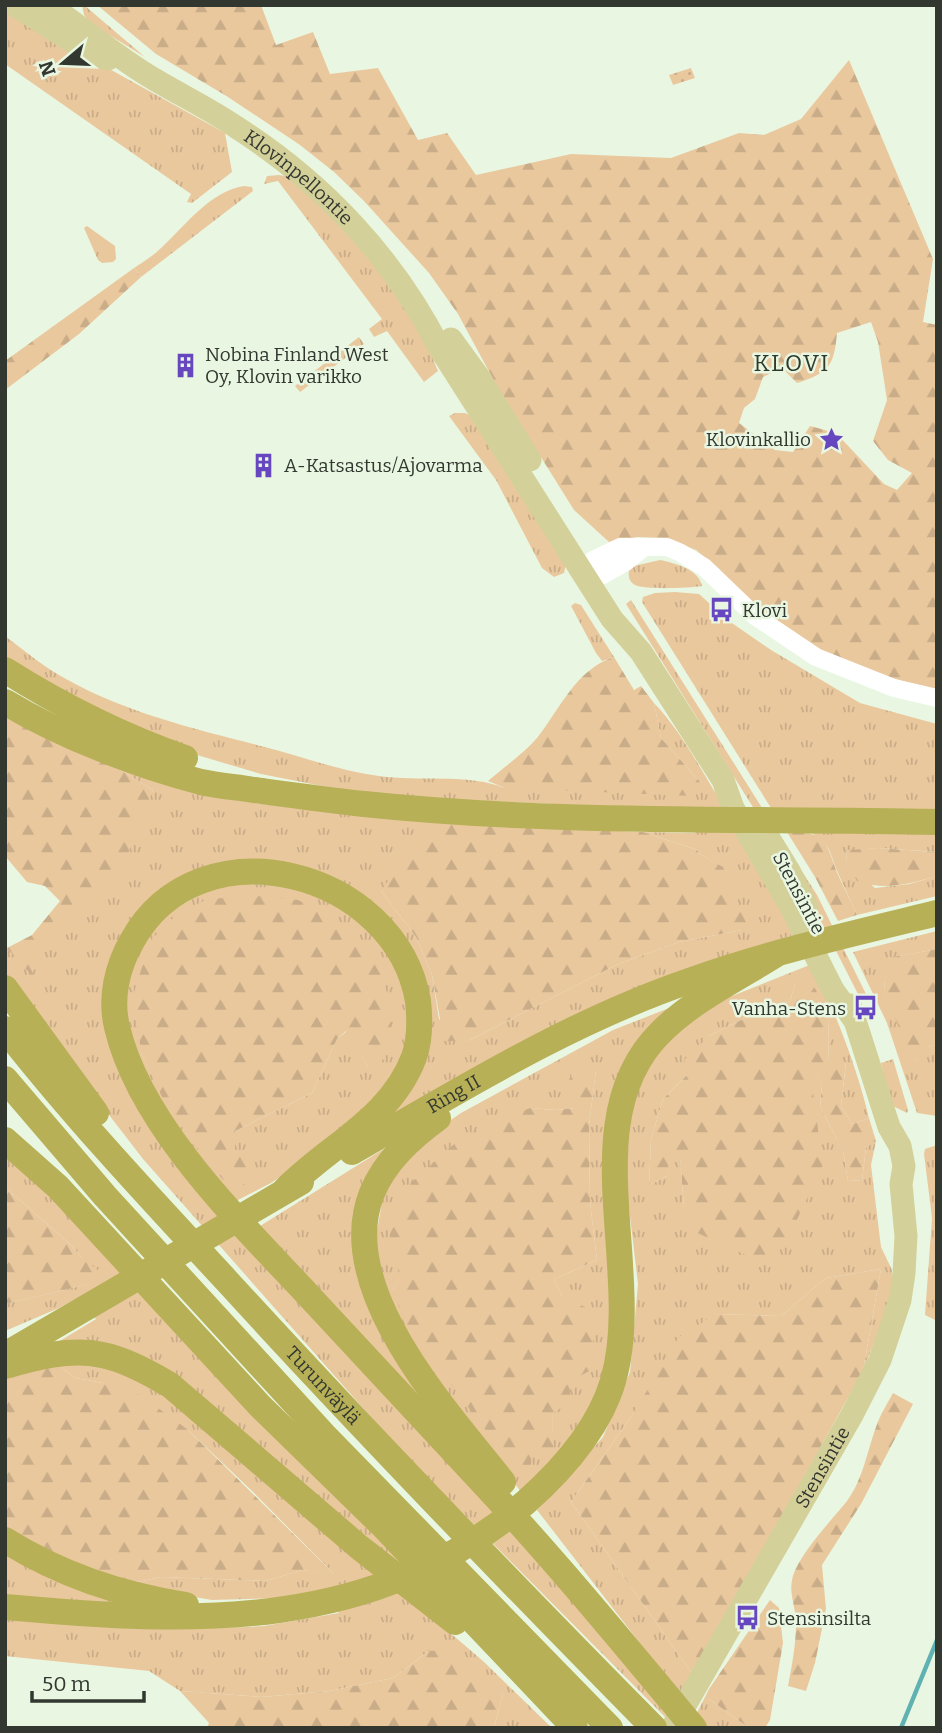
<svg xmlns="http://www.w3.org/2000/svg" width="942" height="1733" font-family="Bitter,serif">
<defs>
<pattern id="grass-tufts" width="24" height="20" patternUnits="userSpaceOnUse" patternTransform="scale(1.75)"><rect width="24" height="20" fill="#eac89e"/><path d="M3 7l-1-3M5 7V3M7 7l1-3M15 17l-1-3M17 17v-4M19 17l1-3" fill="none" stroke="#c9ac88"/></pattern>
<pattern id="forest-firs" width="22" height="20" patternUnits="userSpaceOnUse" patternTransform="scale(1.75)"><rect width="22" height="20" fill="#eac89e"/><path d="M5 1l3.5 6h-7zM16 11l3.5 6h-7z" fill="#c9ac88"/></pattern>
<pattern id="park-dots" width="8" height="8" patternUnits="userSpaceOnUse" patternTransform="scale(1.75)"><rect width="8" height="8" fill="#eac89e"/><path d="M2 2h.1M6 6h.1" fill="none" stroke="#c9ac88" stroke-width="1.8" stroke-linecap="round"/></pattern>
</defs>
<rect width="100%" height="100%" fill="#e9f7e2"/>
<path fill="url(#grass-tufts)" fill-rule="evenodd" d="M5,5L48,35L225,133L232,172L192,203L187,202L191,194L5,64Z
M82,5H84L145,57L90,23L84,15Z
M279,175L290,177L368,254L438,355L433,359L438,371L424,382L387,331L374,337L369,329L382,319L278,181L264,184L267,176Z
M244,186L252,187L253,191L141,277L134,268C143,262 153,256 161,248C185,226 210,191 244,186Z
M87,226L115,246L116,259L113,262L102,263L98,260L84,228Z
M359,337L364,344L300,392L295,386Z
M455,413H465L475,418L566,564L564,573L554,577L542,568L496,480L449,416Z
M660,560C674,563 699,569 702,586C690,588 645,590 635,585C629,582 628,576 629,571L634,566Z
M675,592L699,594L729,621L771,650L860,703L937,724V811L771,808L642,602L643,597L655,593Z
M631,600L817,895L866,994L859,996L806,892L626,604Z
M575,603L581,605L614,657L602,661L596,653L571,606Z
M5,636C25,651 45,668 66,679C127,713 195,729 261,746C301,756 339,771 379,776C420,782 467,773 505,788L701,783L661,738L654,703C680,730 699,766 718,797C745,842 774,887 796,934L658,981L385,1121L427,1025L364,899L222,868L116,959L128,1077L574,1594L676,1728L401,1451L143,1159L56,1046L5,973V945L34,977L25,953L148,800L153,790L99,757L449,823L381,891L416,937L432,975L439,1019L468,1041L616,965L679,942L742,930L722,867L700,854L697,850L643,832L697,833L600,806L419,798L332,788L261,774L197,755L116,724L5,660Z
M937,831V852L878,848L847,851L846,861L875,888L909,884L937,876V896L857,915C851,901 844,887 838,873C829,852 832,845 810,832Z
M263,880L327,895L382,941L406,991L408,1046L389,1086L298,1165L271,1183L236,1201L164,1111L132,1044L126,1009L127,982L133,959L161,917L209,889ZM392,1006L368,1067L347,1031L337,1039L312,1093L235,1131L231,1187C192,1145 166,1105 141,1053Z
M937,931V949L888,958L884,989L911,1056L917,1062L928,1047L937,1044V1116L917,1113L887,1023L853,952Z
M812,964C836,1014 856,1064 869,1118L852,1124L841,1106L846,1063H829L828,1017L795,984L790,1001L743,1019L709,1036L687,1075L663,1099L651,1139L649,1185L667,1176L668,1158L680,1159L684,1207L729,1246L766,1263L809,1062L822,1084L820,1107L843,1151L848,1180L862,1181L866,1147L876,1141L871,1165L881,1247L892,1270V1296L863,1371L881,1269L826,1278L781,1316L716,1314L633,1414L571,1502L693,1675L680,1695L537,1510L603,1437L630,1372L638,1284L627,1191L625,1147L631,1108L640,1079L662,1046L694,1015L727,998Z
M692,999L637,1052L615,1287L603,1378L587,1415L567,1444L521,1492L407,1339L373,1255L385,1184L442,1126L461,1113L613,1030ZM596,1070L589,1125L590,1202L597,1260L554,1279L562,1296L552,1413L553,1449L532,1448L393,1289L530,1108L556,1110L576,1108Z
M893,1059L908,1110L907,1113L893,1106L886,1088L881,1063Z
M398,1140L354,1248L488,1473L260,1226Z
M937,1145V1321L925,1315L932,1218L924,1154L925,1149Z
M5,1156L59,1203L432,1591L187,1387L58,1342L96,1319L79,1297L59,1308L5,1331V1304L89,1284L81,1257L70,1244L5,1187Z
M55,1362L117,1366L158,1388L434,1619L483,1661L552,1728H494L503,1694L429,1651L393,1678L329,1691L262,1697L180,1691L149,1671L5,1656V1615L225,1628L264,1626L339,1613L320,1592L280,1598L212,1600L124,1585L161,1577L266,1581L302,1570L333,1573L252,1491L187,1429L103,1383L75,1378Z
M5,1550L131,1603L5,1598Z
M709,1689V1699L749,1728H706L696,1715Z"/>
<path fill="url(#forest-firs)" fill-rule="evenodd" d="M97,5H261L276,45L313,32L330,74L378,68L418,140L447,133L476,175L571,154L671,158L739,133L764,135L801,119L849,60L933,259L923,322L937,325V691L847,665L756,612L719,569L696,550L665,538L637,537L609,542L574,510L499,390L458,314L429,273L364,201L334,172L300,145L228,97L156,54ZM871,322L878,342L887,400L873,441L888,460L912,473L897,490L884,484L836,433L810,426L793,452L775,450L739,423L744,408L755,399L763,377L782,368L797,383C829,373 834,366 837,333Z
M134,268L141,277L79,334L5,390V361Z
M614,657L634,690L641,686L654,703L661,738L701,783L694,796L505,788L488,781C504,767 523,754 537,738C560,709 576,669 614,657Z
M5,711L99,757L153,790L118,879L38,952L26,953L35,979L7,948L32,935L60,901L45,886L27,882L5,856Z
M449,823L643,832L697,850L700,854L723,867L746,922L742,930L679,942L616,965L468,1041H444L432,975L416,937L381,891L417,840Z
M787,832C823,832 825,837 836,870C842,885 851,900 857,915L838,921L815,877Z
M878,848L935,852L937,876C908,884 885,891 857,881L846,861L847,850Z
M262,896L298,900L346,925L375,959L392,1006L390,1036L382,1061L368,1067L346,1031L337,1039L312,1093L235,1131V1152L253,1164L247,1183L231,1188L207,1162L164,1101L141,1053L134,993L150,941L175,916L207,899Z
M937,949V1044L928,1047L927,1060L917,1062L910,1056L884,990L887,958Z
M806,977L816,990L828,1017L829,1063L846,1062L841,1106L852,1124L869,1118L876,1141L866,1147L862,1181L848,1180L843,1151L820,1107L822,1084L809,1064L823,1165L792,1230L766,1264L693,1231L684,1207L680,1159H669L667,1176L649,1185L651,1139L663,1099L687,1075L684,1060L709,1036L743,1019L790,1001L795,984Z
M596,1070L589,1125L590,1202L597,1260L554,1279L562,1296L595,1312L591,1370L569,1382L571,1401L552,1414L554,1450L532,1449L531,1466L517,1472L404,1322L393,1289L400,1279L390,1234L411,1183L462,1137L530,1108L556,1110L575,1108L563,1091L573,1072Z
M5,1187L70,1244L81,1257L100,1272L90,1284L5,1304Z
M881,1269L863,1371L693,1675L571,1502L633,1414L679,1337L716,1314L781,1316L826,1278Z
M55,1362L75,1378L103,1383L140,1395L187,1429L334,1574L302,1570L266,1581L161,1577L124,1585L5,1530V1378Z
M893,1393L913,1404L861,1504L822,1565L826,1609L815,1663L806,1691L788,1686C792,1665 796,1644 796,1623C796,1608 789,1594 792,1580C797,1556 831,1521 847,1501C863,1479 867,1452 876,1427C880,1415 887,1404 893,1393Z
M770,1600L779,1608L783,1643L770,1720L765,1728H749L709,1699V1689Z
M445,1650L503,1694L494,1728H207L209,1723L180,1691L262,1697L329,1691L393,1678L429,1651Z"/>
<path fill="url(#park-dots)" d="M691,68L695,78L673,85L669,75Z"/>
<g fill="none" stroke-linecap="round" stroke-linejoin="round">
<path stroke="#5fb2b1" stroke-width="4.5" d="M901,1728L937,1640"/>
<path stroke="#fff" stroke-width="18" d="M643,548L627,561L603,575H585L593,560L620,547H667L679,552L704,567L755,616L816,657L894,688L937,698"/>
<g stroke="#d4d09a" stroke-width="23">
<path d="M15,5L90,53L108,59"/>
<path id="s1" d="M49,5C81,27 111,52 144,73C174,92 207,107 236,127C322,182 393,257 439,347L612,619L641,652L723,780L733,808L791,907L833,990L853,1018"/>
<path d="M451,339L478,376L530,460"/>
<path d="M762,827L789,871L807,907"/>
<path id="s2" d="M672,1728L852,1415L880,1360L900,1300L904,1273L906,1236L901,1184L904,1166L900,1146L889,1127L850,1005"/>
</g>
<g stroke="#b7b057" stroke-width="26">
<path d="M5,670C62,706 122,736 185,758"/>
<path d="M5,702C63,737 137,765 201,782C218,786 237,787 254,790C291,795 327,800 364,804C555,824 746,818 937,822"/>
<path d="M5,988L96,1113"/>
<path id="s3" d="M5,1029C74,1117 150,1198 226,1280C365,1432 509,1581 654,1728"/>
<path d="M5,1079L105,1196L324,1435L610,1728"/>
<path d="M438,1118C411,1138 385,1161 372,1193C333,1289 448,1412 503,1482"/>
<path d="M5,1140L58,1187L260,1406L384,1527L575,1728"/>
<path id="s4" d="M352,1152C462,1089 571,1021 692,980C771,952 855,933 937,913"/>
<path d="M285,1190C328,1146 391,1119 414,1057C420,1040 420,1019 418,1001C396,870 199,819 132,941C117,967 110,998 117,1027C140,1126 241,1223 309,1296C366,1358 424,1419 481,1481C555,1560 624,1644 694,1728"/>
<path d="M5,1355L301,1182"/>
<path d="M5,1366C78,1345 104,1346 170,1385L359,1547L455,1622"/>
<path d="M5,1540C61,1575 121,1595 186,1605"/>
<path d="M5,1607C194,1624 372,1633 526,1502C562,1470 599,1429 613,1381C645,1272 572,1119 661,1032C693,1000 737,979 775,955"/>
</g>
</g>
<defs>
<symbol id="building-bare" viewBox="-9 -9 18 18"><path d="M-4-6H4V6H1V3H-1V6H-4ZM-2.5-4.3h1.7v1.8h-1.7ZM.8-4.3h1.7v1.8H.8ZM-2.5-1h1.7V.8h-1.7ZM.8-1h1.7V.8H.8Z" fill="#6647c0" stroke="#e9f7e2" stroke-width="2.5" paint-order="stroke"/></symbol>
<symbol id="sight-bare" viewBox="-9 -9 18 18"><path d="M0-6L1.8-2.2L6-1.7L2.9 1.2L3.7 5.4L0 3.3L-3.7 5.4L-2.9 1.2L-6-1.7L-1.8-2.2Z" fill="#6647c0" stroke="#e9f7e2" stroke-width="2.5" paint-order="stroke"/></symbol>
<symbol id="bus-bare" viewBox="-9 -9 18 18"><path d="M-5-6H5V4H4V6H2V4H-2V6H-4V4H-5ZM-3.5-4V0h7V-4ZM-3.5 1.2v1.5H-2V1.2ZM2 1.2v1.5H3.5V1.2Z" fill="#6647c0" stroke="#e9f7e2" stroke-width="2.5" paint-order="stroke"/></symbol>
</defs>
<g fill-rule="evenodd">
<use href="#building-bare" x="168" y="348" width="35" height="35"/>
<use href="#sight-bare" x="814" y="422" width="35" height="35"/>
<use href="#building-bare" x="246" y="448" width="35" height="35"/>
<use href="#bus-bare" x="704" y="592" width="35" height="35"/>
<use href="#bus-bare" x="848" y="990" width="35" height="35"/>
<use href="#bus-bare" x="730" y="1600" width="35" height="35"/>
</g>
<g text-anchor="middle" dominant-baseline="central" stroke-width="5" stroke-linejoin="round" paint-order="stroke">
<g font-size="19" fill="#32372f" stroke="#e9f7e2">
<text stroke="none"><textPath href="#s1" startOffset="304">Klovinpellontie</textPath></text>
<text transform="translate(799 893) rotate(62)">Stensintie</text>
<text stroke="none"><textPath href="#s4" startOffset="117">Ring II</textPath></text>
<text stroke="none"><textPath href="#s3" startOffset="478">Turunväylä</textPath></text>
<text stroke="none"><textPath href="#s2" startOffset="301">Stensintie</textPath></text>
</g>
<g font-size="19" fill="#32372f" stroke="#e9f7e2" text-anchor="start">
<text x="205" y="354">Nobina Finland West<tspan x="205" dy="22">Oy, Klovin varikko</tspan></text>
<text x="811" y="439" text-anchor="end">Klovinkallio</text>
<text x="284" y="465">A-Katsastus/Ajovarma</text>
<text x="742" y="610">Klovi</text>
<text x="846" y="1008" text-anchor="end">Vanha-Stens</text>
<text x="767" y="1618">Stensinsilta</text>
</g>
<g font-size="23" letter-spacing="2" fill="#2f3a2a" stroke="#e9f7e2">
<text x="792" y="363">KLOVI</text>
</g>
</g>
<rect width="942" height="1733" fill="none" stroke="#32372f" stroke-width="14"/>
<g transform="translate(63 63) rotate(251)" stroke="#e9f7e2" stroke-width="5" paint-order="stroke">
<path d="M0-5L12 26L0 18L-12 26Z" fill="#32372f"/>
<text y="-10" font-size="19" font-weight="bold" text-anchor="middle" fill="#32372f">N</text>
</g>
<path d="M32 1691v10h112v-10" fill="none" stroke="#32372f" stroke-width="3.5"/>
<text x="42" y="1691" font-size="21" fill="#32372f" stroke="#e9f7e2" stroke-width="5" paint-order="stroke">50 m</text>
</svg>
